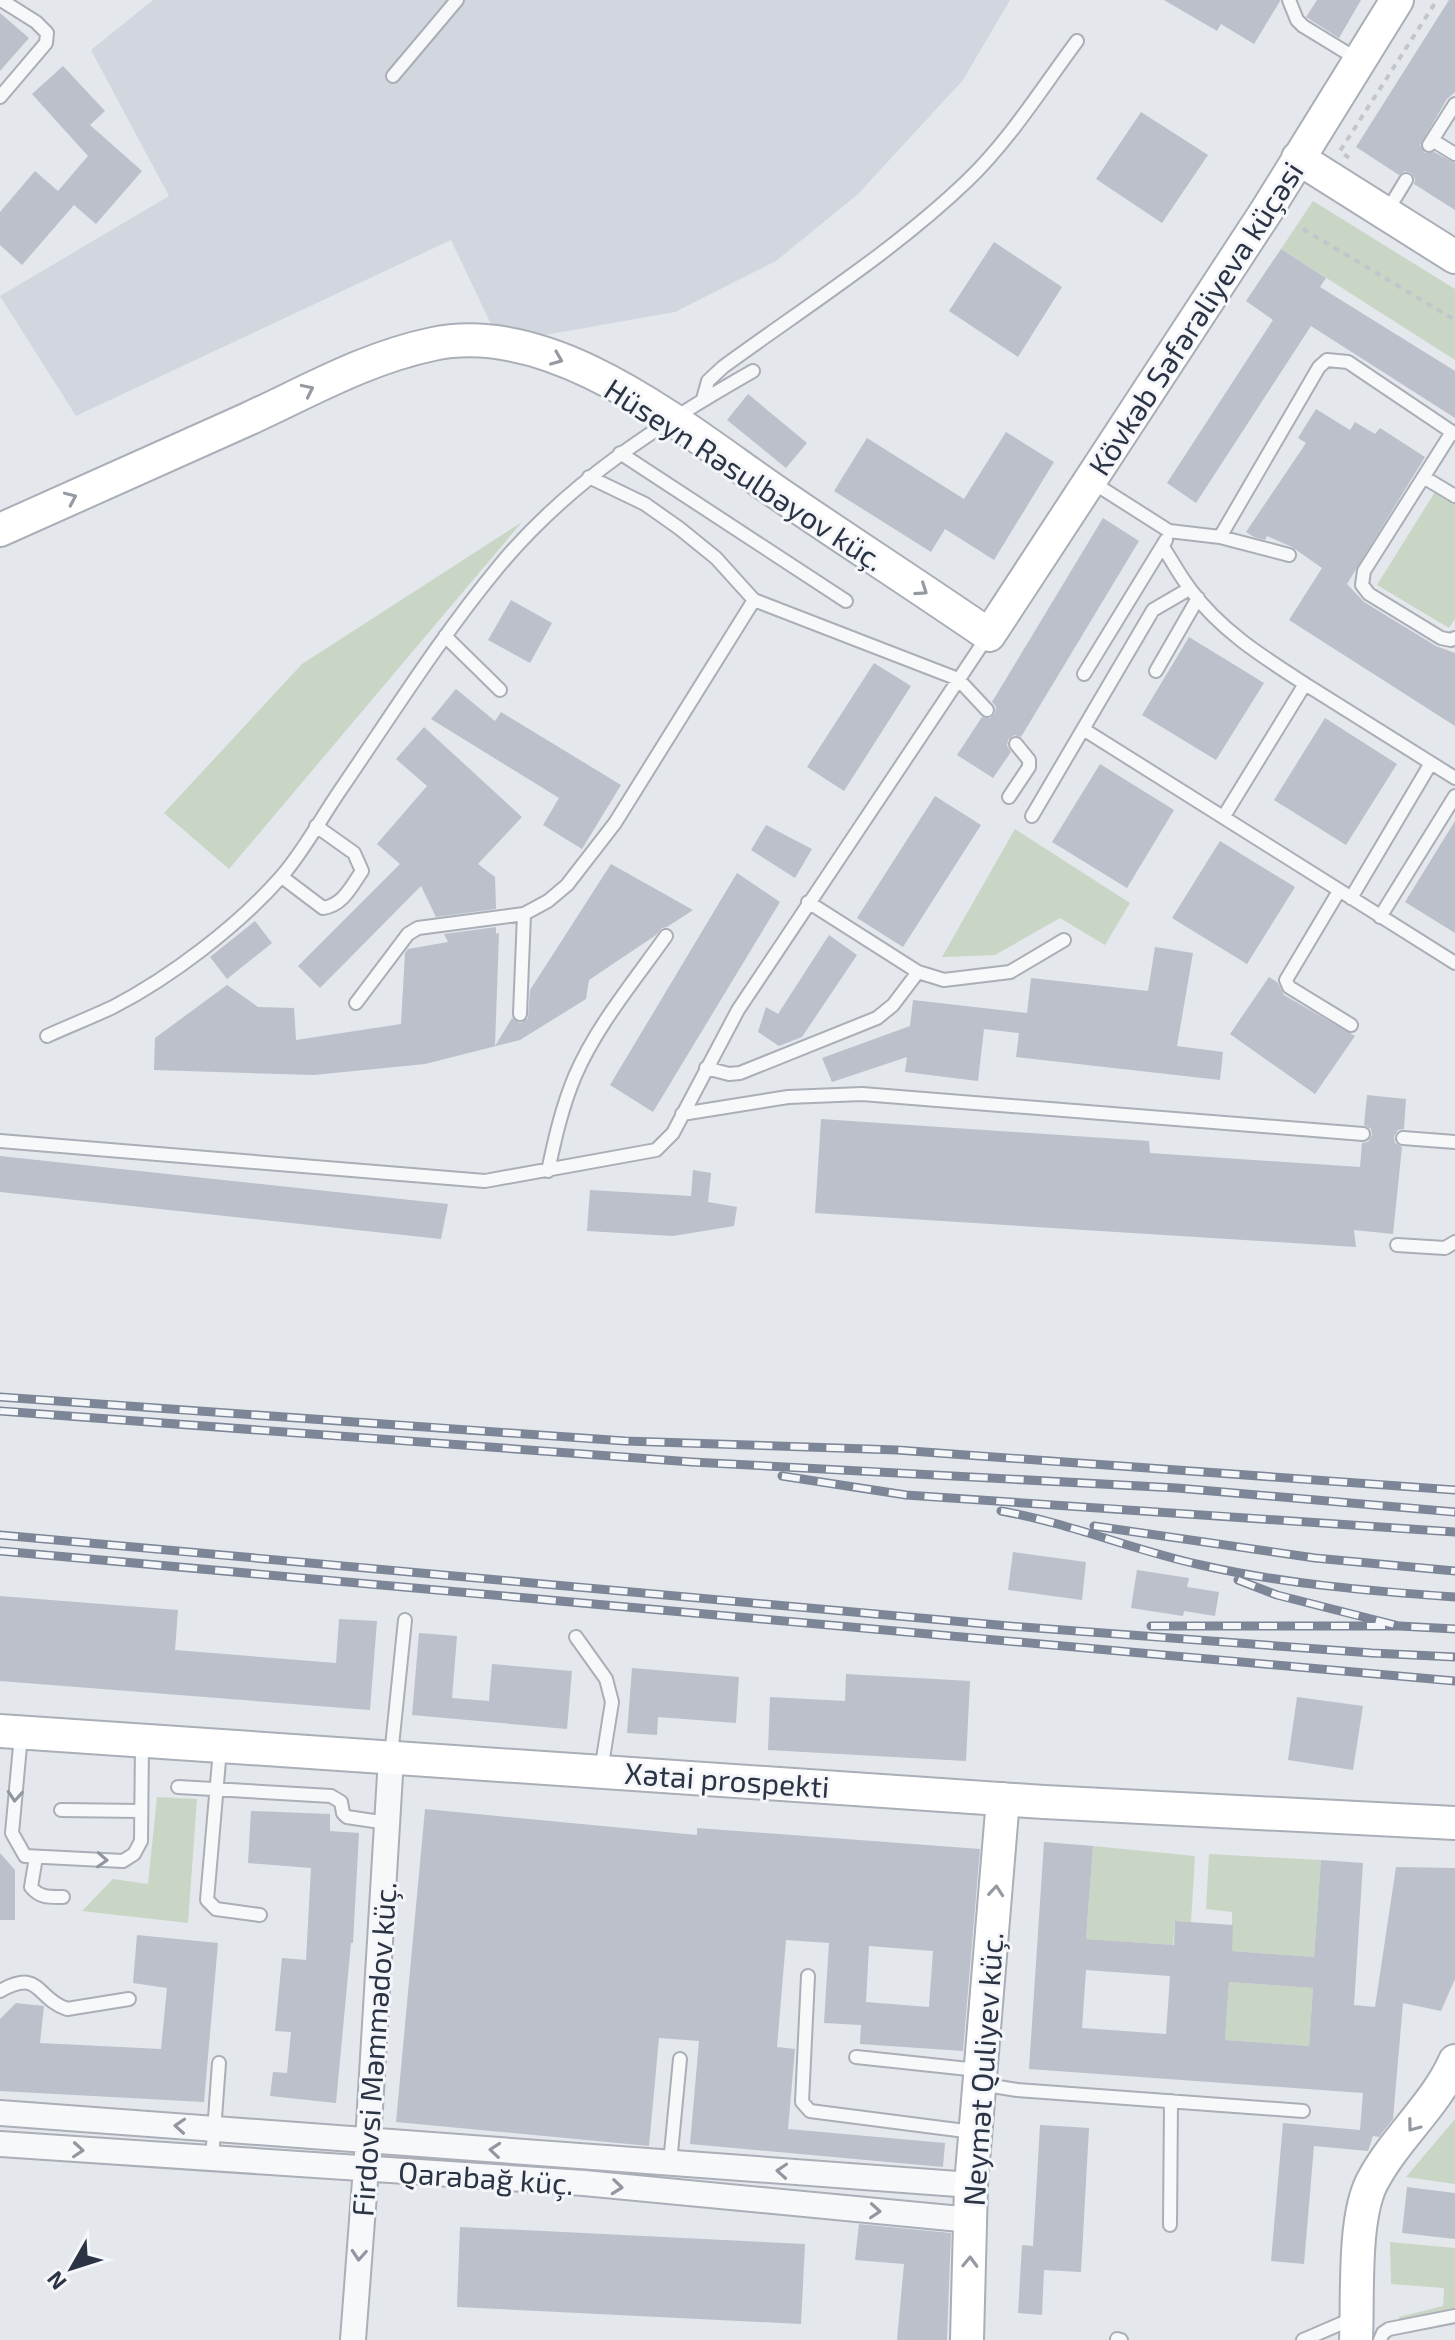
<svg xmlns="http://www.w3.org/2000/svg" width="1455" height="2340" font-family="'Exo 2',sans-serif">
<rect width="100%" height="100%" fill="#e4e7ec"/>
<path fill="#d2d6de" d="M153,0H1010L963,80L858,194L776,261L675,312L500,343L451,240L76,416L0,296L169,196L91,50Z"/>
<path fill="#c9d6c5" d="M1313,201L1455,289V360L1281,249Z
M1438,487L1455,498V619L1449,628L1377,585Z
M522,522L229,869L164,813L302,664Z
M1015,829L1130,903L1105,945L1060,918L995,955L942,957Z
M157,1797L197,1799L188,1923L82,1911L113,1879L148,1884Z
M1093,1846L1195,1856L1191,1922L1175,1921L1173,1945L1086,1939Z
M1209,1854L1321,1860L1314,1957L1232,1951V1912L1206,1909Z
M1229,1982L1313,1988L1309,2046L1225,2040Z
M1455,2119V2184L1406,2177Z
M1390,2242L1455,2248V2317L1401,2331L1399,2317L1443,2306L1444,2288L1391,2284Z"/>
<path fill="#bbc0ca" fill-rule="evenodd" d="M1164,0H1280V1L1254,44L1221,24L1217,31Z
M1317,0H1361L1339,38L1306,17Z
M1449,0H1455V92L1447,99L1420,145L1425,153L1434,152L1455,163V210L1414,184L1415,179L1411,173L1405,171L1399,175L1356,147Z
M0,13L29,38L0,71Z
M63,66L105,111L90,125L142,171L96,224L74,205L22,265L0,245V212L35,171L58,191L88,156L32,94Z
M1141,112L1208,155L1162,223L1096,179Z
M994,242L1062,287L1018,357L949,311Z
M1281,249L1326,278L1320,287L1455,371V418L1311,326L1196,503L1167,483L1273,320L1246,301Z
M748,394L807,443L786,468L727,420Z
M1316,409L1350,430L1355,422L1375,434L1380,428L1425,457L1347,584L1364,602L1436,646L1455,653V726L1289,620L1322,568L1292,547L1267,536L1265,540L1254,537L1246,532L1306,443L1298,438Z
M1006,432L1054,462L994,560L945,529L931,552L834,491L867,438L964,499Z
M1103,518L1139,541L1021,737L1014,735L1008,740L1007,746L1011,752L993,778L957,755L982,717L990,718L995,713L996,707L992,702Z
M511,600L552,623L530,663L488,640Z
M1189,637L1264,683L1216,760L1142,715Z
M874,663L911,686L844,791L807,767Z
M456,689L495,721L501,712L621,785L582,849L543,825L559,798L431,719Z
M1325,718L1397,764L1346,845L1274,800Z
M424,727L522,817L478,864L495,877L496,909L436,917L421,886L320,988L298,966L400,864L377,844L427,786L396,759Z
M1100,764L1174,810L1127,888L1052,842Z
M935,796L981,825L903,947L857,918Z
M1455,821V933L1405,902Z
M766,825L812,849L795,878L751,850Z
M1220,841L1295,887L1247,964L1172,918Z
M611,864L693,910L667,927L662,928L656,935L589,980L586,999L520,1040L425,1064L314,1075L154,1070L155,1038L227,985L258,1007L294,1008L296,1040L401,1024L405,953L408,949L448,942L444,934L496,927V934L499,933L495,1046L512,1018L520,1023L528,1018L530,990Z
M737,873L780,902L653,1112L610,1085Z
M255,921L272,943L227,979L210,957Z
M829,935L857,955L802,1037L779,1046L758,1032L766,1007L778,1014Z
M1155,947L1193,953L1177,1046L1223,1052L1220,1080L1016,1057L1019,1033L984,1029L978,1081L905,1072L907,1057L832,1082L822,1058L910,1026L913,1000L1027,1013L1031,978L1148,991Z
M1269,977L1277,982L1284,995L1355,1036L1315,1094L1230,1034Z
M1367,1095L1406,1099L1404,1129L1398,1130L1394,1137L1395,1143L1402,1147L1393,1234L1354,1230L1356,1247L815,1213L821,1119L1149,1141L1150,1153L1360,1167L1362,1143L1368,1142L1372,1135L1371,1129L1364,1125Z
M0,1156L448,1204L441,1239L0,1192Z
M693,1170L711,1173L708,1202L737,1207L734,1226L673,1236L587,1231L590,1190L691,1196Z
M1013,1552L1086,1562L1082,1600L1008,1590Z
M1137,1570L1189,1578L1187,1587L1219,1592L1215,1616L1184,1611L1183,1616L1131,1608Z
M0,1596L178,1610L175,1650L336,1663L339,1619L377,1621L370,1710L0,1681Z
M419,1633L457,1636L452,1698L489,1701L492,1664L572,1671L567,1729L412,1715Z
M632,1668L739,1677L736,1723L658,1717L657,1735L627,1733Z
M846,1674L970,1681L966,1761L768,1750L770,1697L845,1701Z
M1297,1697L1363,1706L1353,1770L1288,1760Z
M425,1809L697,1835V1828L980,1849L963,2051L860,2044L861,2025L824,2023L829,1943L786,1940L777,2047L795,2049L788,2129L945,2143L943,2167L690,2144L699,2041L659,2038L649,2146L396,2122ZM869,1946L933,1951L929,2007L866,2002Z
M251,1811L330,1814V1831L359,1833L353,1943H351L336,2103L270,2096L273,2072L287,2073L291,2032L275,2031L282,1958L306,1960L311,1868L248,1863Z
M1044,1842L1093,1846L1086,1939L1174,1945L1175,1921L1233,1925L1232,1951L1314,1957L1321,1860L1363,1863L1354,2005L1375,2007L1396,1867L1455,1868V1979L1441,2011L1403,2003L1393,2119L1379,2137L1373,2136L1368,2151L1314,2146L1304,2264L1271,2261L1283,2123L1360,2130L1363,2093L1029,2069ZM1086,1970L1170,1976L1166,2034L1082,2028ZM1229,1982L1313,1988L1309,2046L1225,2040Z
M0,1853L15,1870V1920H0Z
M137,1935L218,1943L204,2102L0,2091V2019L16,2003L44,2006L40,2043L161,2049L167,1988L133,1983Z
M1040,2125L1089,2128L1081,2272L1044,2270L1042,2315L1018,2313L1022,2245L1033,2246Z
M1407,2187L1455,2193V2239L1402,2233Z
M859,2224L951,2233L947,2340H897L904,2264L855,2260Z
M460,2227L805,2244L801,2324L457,2307Z"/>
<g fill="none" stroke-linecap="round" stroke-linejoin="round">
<defs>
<path id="lane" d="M1289,0L1297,20L1303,26L1357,59
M393,76L457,0
M0,97L46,43L47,33L36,22L1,0
M1432,140L1455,154
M1429,145L1455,104
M1386,213L1406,180
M703,399L708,381L723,367C805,307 894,251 967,181C1009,141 1042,88 1077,41
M1452,432L1364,571L1362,585L1369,594L1441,638L1451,640L1455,638
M620,453L846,601
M589,477L645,504L679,528L716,558L754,600L958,679L987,710
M1425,478L1455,496
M1092,482L1169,531L1220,537L1289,555
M1220,537L1319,367L1327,360L1348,362L1455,434
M1163,547C1172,561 1180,576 1190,589C1220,630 1263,657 1305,684
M445,636L500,690
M1156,671L1198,598
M1084,674L1166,540
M1083,729L1455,963
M1009,797L1029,767V760L1016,744
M1032,816L1153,610L1189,589
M1224,816L1305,684L1455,778
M282,877L323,908C343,905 351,887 362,871L354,853L316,826
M1339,891L1286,980L1289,987L1351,1025
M1351,898L1431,763
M808,902L918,972L944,980L1010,972L1064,940
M1380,917L1455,796
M356,1003L408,934L418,928L524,914L548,901L567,885L615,823L754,600
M520,1014L524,914
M47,1036C69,1026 92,1017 113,1007C171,977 238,926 281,877C303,852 320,820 339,792C391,716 441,636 500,565C570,481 660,424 753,371
M706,1068L729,1074L740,1073L877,1018L893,1005L918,972
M682,1114L788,1097L862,1094L1363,1134
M1403,1138L1455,1142
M0,1141L485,1181L656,1150L673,1133L738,1010L987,637
M548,1171C555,1138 562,1107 575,1076C597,1025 635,980 666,936
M1397,1245L1445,1248L1455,1242
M576,1637L606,1679L612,1702L601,1771
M21,1735L12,1833L25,1856L123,1861L134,1854L141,1841L142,1744
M220,1749L207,1900L216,1909L260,1915
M391,1756L405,1620
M178,1787L331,1796L341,1802L343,1813L347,1817L387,1823
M61,1810L141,1811
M36,1857L31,1887C40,1898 49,1897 63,1897
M808,1976L802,2102L810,2111L973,2132
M0,1991C41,1968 35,1998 67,2009L129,1999
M856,2057L978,2070
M980,2084L1017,2090L1303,2111
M212,2159L219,2063
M670,2163L680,2059
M1170,2225L1171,2101
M1117,2339L1121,2340
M1303,2340L1354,2318
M1380,2340L1383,2333L1389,2329L1455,2316"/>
<path id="street" d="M0,2113L971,2185
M0,2144L584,2183L971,2220
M353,2340L368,2141L391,1758"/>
<path id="secondary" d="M1298,158L1455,257
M0,530C83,493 166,456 248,419C309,391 366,358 433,344C558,318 691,435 788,500C854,545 922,589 989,635L1267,210L1397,0
M0,1731L1044,1802L1455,1823
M967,2340L971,2185L1003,1799
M1356,2340C1358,2297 1353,2219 1372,2182C1395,2138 1435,2106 1455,2061"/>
</defs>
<use href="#lane" stroke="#a9aeb7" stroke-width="16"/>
<use href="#street" stroke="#a9aeb7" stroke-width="28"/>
<use href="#secondary" stroke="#a9aeb7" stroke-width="36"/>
<path stroke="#c2c5cb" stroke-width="4" stroke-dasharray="6 6" stroke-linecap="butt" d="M1349,158L1340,151L1437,0
M1303,229L1455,320"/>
<use href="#lane" stroke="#f7f8fa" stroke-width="12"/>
<use href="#street" stroke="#f7f8fa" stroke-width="24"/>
<use href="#secondary" stroke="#fff" stroke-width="32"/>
<defs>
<path id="rail" d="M0,1397L625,1441L897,1450L1455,1490
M0,1411L692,1462L1177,1488L1455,1512
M782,1476L906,1495L1455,1532
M1001,1511C1069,1523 1133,1550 1201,1565C1284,1584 1370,1591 1455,1597
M1094,1526L1315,1558L1455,1571
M0,1535L1009,1626L1372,1653L1455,1657
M0,1551L1455,1681
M1238,1580L1277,1595L1399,1626L1455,1629
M1151,1626H1399"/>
</defs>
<use href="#rail" stroke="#7d8696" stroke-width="9"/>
<use href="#rail" stroke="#f4f6f9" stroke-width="6" stroke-dasharray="18" stroke-linecap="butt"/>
</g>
<defs><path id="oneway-chevron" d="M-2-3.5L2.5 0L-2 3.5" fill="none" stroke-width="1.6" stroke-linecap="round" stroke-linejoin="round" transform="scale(2)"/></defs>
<g stroke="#959aa2">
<use href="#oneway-chevron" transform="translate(557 359) rotate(22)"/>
<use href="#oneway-chevron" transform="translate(308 390) rotate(-26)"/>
<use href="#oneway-chevron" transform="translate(71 498) rotate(-24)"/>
<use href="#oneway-chevron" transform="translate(922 590) rotate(34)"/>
<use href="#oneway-chevron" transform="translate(996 1891) rotate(-85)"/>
<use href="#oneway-chevron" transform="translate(1413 2126) rotate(127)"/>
<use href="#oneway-chevron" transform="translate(970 2262) rotate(-88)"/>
</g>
<g stroke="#9196a0">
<use href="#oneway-chevron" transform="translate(15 1796) rotate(94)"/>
<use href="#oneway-chevron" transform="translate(102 1860) rotate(3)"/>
<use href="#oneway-chevron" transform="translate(180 2126) rotate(-176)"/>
<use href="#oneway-chevron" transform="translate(78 2150) rotate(4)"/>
<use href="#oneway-chevron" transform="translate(495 2150) rotate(-175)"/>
<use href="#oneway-chevron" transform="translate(782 2171) rotate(-176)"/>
<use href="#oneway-chevron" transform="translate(617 2187) rotate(6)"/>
<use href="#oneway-chevron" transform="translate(875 2211) rotate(4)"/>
<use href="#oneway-chevron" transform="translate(359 2255) rotate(94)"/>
</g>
<g text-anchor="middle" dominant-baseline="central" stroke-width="6" stroke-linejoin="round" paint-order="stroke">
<g font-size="30" fill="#2b3445" stroke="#f4f6f9">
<text transform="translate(1195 318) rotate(-57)">Kövkəb Səfərəliyeva küçəsi</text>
<text transform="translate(745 474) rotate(33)">Hüseyn Rəsulbəyov küç.</text>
<text transform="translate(727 1779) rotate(4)">Xətai prospekti</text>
<text transform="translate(373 2049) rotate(-86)">Firdovsi Məmmədov küç.</text>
<text transform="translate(982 2069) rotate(-86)">Neymət Quliyev küç.</text>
<text transform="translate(486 2177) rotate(4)">Qarabağ küç.</text>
</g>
</g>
<g transform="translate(72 2268) rotate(231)" stroke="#f4f6f9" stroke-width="6" paint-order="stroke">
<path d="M0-6L14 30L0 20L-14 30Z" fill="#2b3445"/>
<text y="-12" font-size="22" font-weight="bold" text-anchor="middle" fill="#2b3445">N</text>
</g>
</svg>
